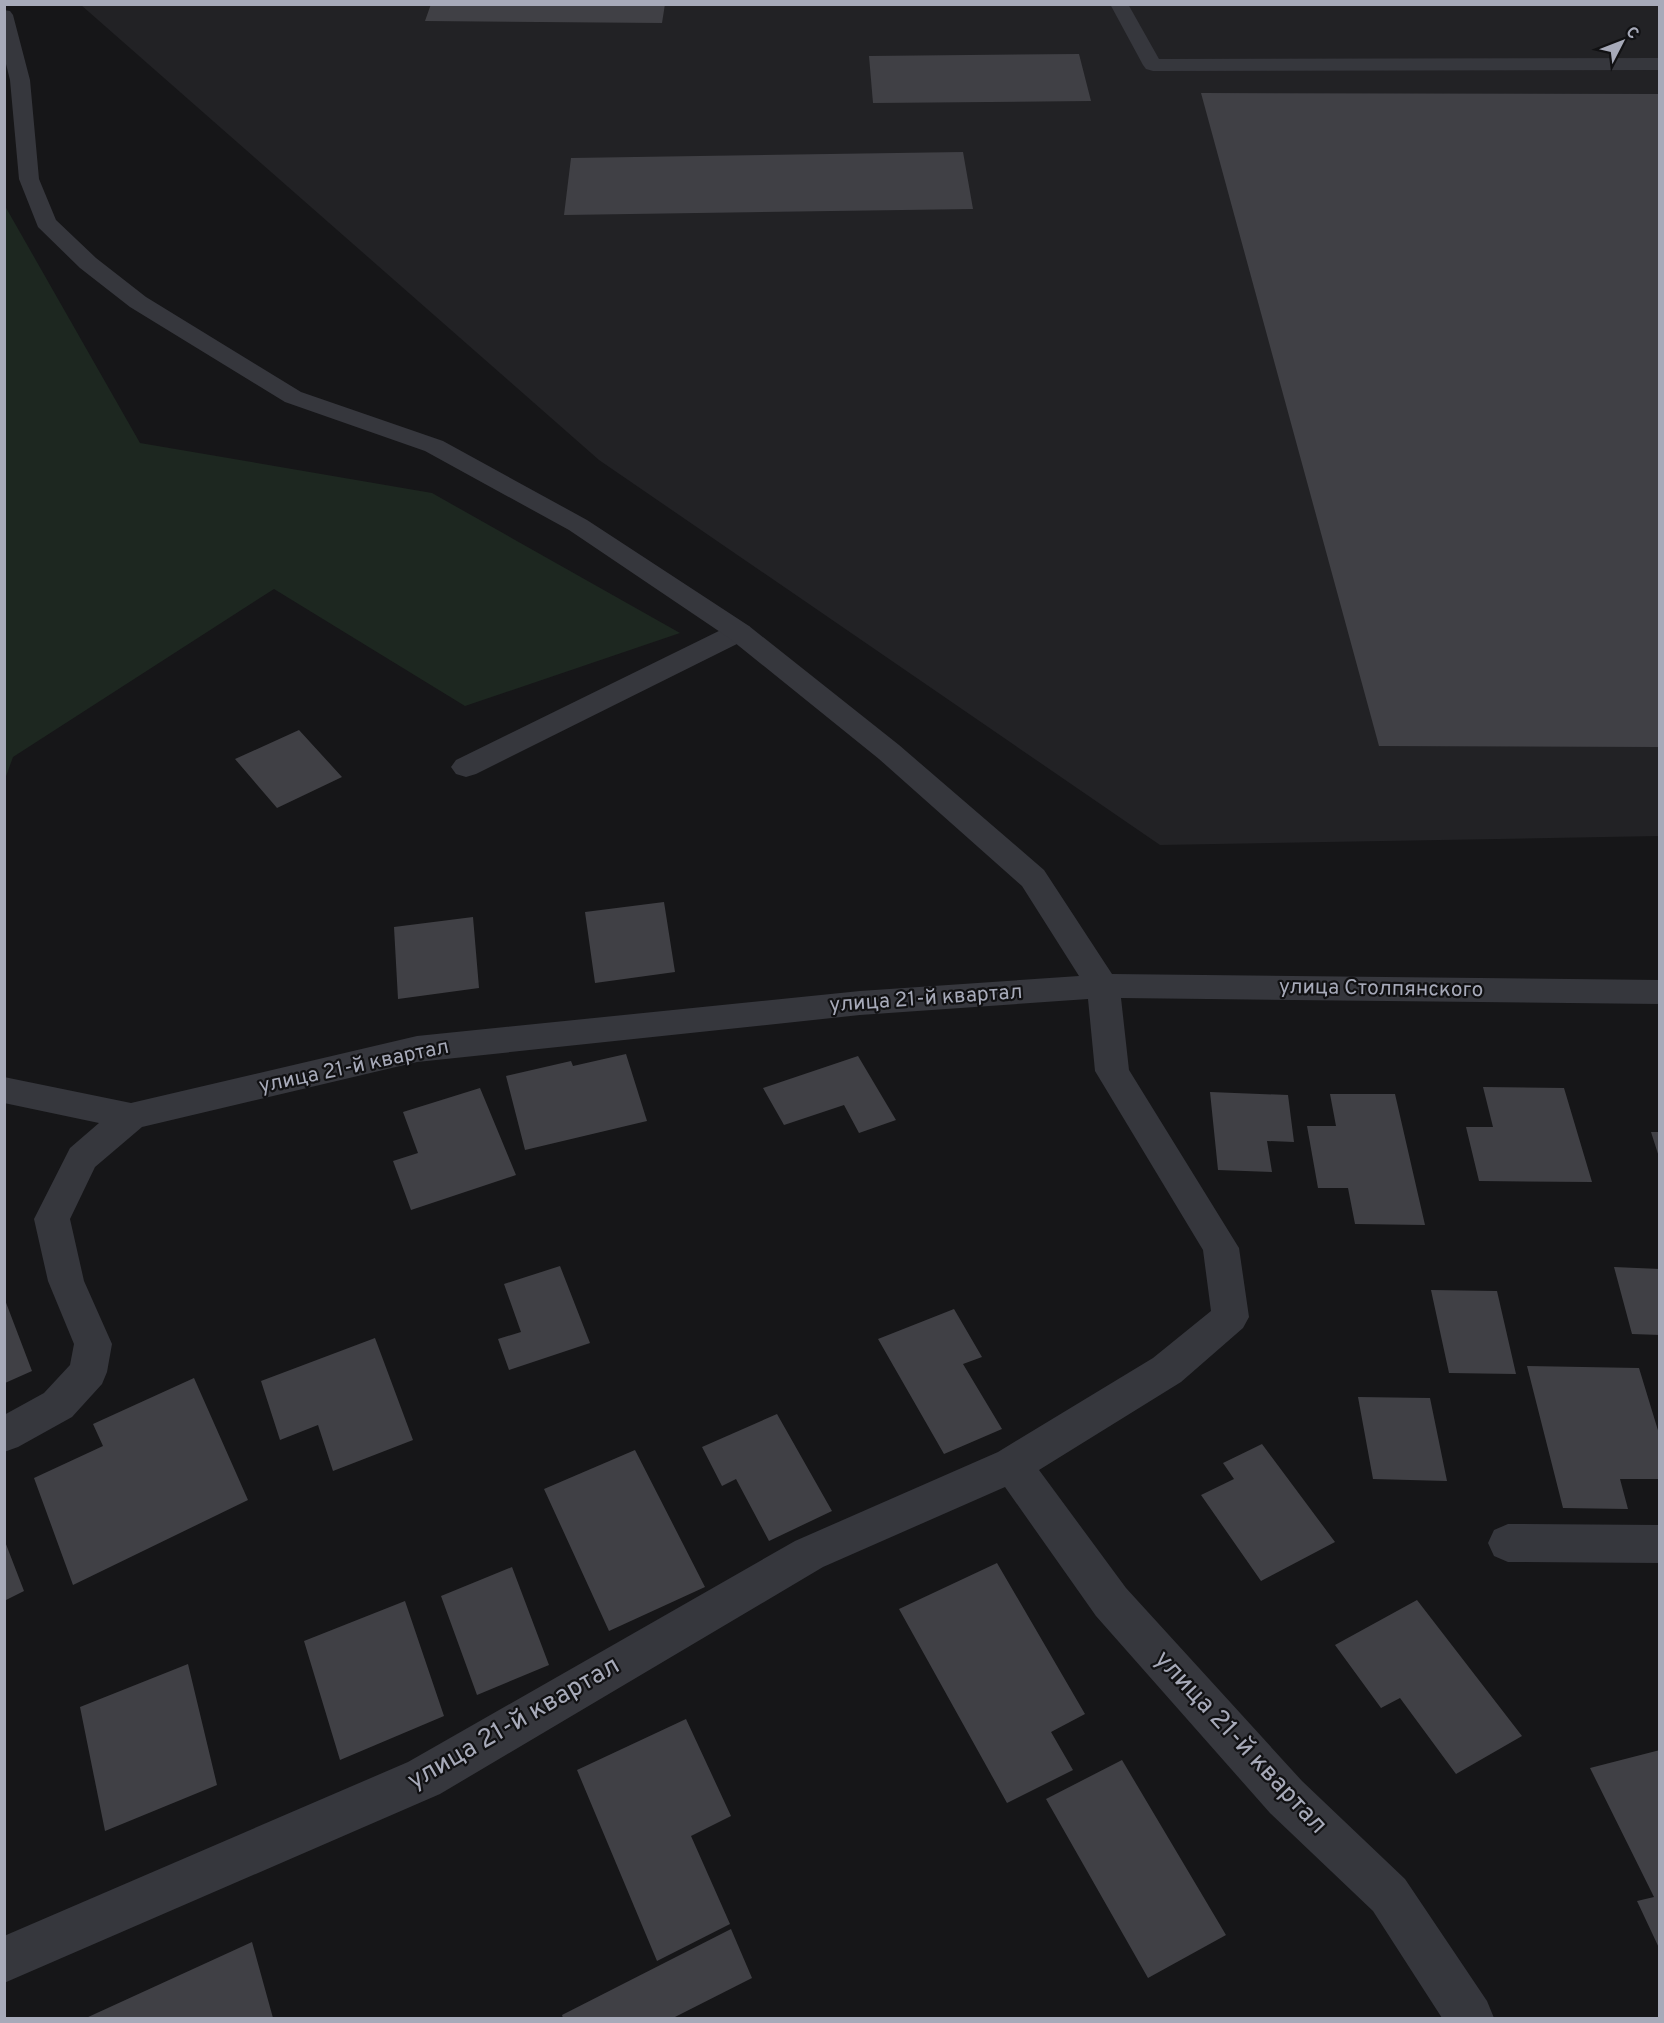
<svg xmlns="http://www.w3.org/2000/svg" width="1664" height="2023" font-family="Overpass,sans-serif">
<rect width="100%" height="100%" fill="#161618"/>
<path fill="#222225" d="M81,5H1659V836L1160,845L599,460Z"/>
<path fill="#1d2720" d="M5,206L140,443L432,493L680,633L465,706L274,589L13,757L5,779Z"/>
<path fill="#404045" d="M431,4H665L662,23L425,21Z
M1079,54L1091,101L873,103L869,56Z
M1201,93L1660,94V747L1379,746Z
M963,152L973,209L564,215L571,158Z
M299,730L342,777L277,808L235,759Z
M664,902L675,972L595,983L585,912Z
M473,917L479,988L398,999L394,927Z
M626,1054L647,1121L525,1150L506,1076L571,1061L573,1066Z
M858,1056L896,1120L859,1133L844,1105L784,1125L763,1088Z
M1483,1087L1564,1088L1592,1182L1479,1181L1466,1127H1493Z
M480,1088L516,1175L411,1210L393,1161L418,1153L403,1112Z
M1210,1092L1288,1095L1294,1142L1267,1141L1272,1172L1218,1170Z
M1330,1094H1395L1425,1225L1355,1224L1348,1188H1318L1307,1126H1336Z
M1651,1132H1660V1156L1659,1157Z
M560,1266L590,1343L509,1370L498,1339L521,1332L504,1284Z
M1614,1267L1660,1269V1335L1632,1334Z
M1431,1290L1497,1291L1516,1374L1449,1373Z
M5,1300L32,1371L5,1383Z
M954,1309L982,1357L963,1364L1002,1429L944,1454L878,1339Z
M375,1338L413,1440L333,1471L318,1425L280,1440L261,1381Z
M1527,1366L1639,1368L1660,1437V1479H1620L1628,1509L1563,1508Z
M194,1378L248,1500L73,1585L34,1478L103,1446L93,1424Z
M1358,1397L1430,1398L1447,1481L1373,1479Z
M777,1414L832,1511L769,1541L736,1479L722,1486L702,1447Z
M1262,1444L1335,1542L1261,1581L1201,1495L1234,1479L1223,1463Z
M635,1450L705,1587L609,1631L544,1489Z
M4,1539L24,1591L4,1601Z
M997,1563L1085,1714L1051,1732L1073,1770L1007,1803L899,1609Z
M512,1567L549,1665L477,1695L441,1596Z
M1417,1600L1522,1736L1456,1774L1400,1698L1381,1708L1335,1645Z
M405,1601L444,1716L340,1760L304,1641Z
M188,1664L217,1785L105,1831L80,1707Z
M686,1719L731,1816L691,1836L730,1924L657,1961L577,1770Z
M1660,1750V1950L1637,1901L1654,1897L1590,1768Z
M1122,1760L1226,1935L1148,1978L1046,1799Z
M731,1929L752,1978L673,2018H563L562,2015Z
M252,1942L273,2018H86Z"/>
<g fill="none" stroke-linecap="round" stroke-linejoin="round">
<path fill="#36373d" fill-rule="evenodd" d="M1110,4H1128L1159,59L1660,58V70L1153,71L1146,69L1143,65Z
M739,624L749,626L753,632L749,638L476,774L466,777L456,774L451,767L456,760L729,626Z"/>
<path fill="#36373d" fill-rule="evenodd" d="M4,10L10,11L13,15L30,80L39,179L56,220L96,258L146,297L301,392L443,441L587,520L749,626L899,745L1044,870L1112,974L1660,980V1004L1121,998L1129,1070L1239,1248L1249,1317L1243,1328L1181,1382L1039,1470L1126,1588L1302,1781L1405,1879L1487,2001L1494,2018H1442L1373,1911L1270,1813L1096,1616L1005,1487L823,1567L440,1794L4,1983V1936L408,1762L795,1541L998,1452L1153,1358L1211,1311L1203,1250L1095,1071L1088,999L860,1015L417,1062L142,1127L95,1167L70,1219L84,1281L112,1344L107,1372L102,1384L72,1417L18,1447L4,1452V1415L44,1393L70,1365L74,1344L48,1281L34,1219L70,1148L99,1123L4,1103V1077L131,1103L417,1036L860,991L1079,976L1022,886L879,759L729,638L569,530L425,451L285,402L130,307L80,268L38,227L19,179L10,80L4,56Z
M1508,1524L1660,1525V1563L1508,1562L1494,1556L1488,1543L1494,1530Z"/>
</g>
<g text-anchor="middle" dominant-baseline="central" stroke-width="4.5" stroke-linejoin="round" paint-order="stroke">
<g font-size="21" fill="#a7aab9" stroke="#111113">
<text transform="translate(1381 989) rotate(1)">улица Столпянского</text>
<text transform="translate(926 999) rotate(-4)">улица 21-й квартал</text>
<text transform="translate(354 1067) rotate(-12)">улица 21-й квартал</text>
</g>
<g font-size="26" fill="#a7aab9" stroke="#111113">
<text transform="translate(514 1724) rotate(-30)">улица 21-й квартал</text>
<text transform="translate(1240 1743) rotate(47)">улица 21-й квартал</text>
</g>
</g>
<rect width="1664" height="2023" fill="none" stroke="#a7aab9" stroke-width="12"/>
<g transform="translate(1622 42) rotate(48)" stroke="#111113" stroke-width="4.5" paint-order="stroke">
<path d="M0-4.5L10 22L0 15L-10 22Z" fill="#a7aab9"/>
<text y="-9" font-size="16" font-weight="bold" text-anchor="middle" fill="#a7aab9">С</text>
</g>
</svg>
